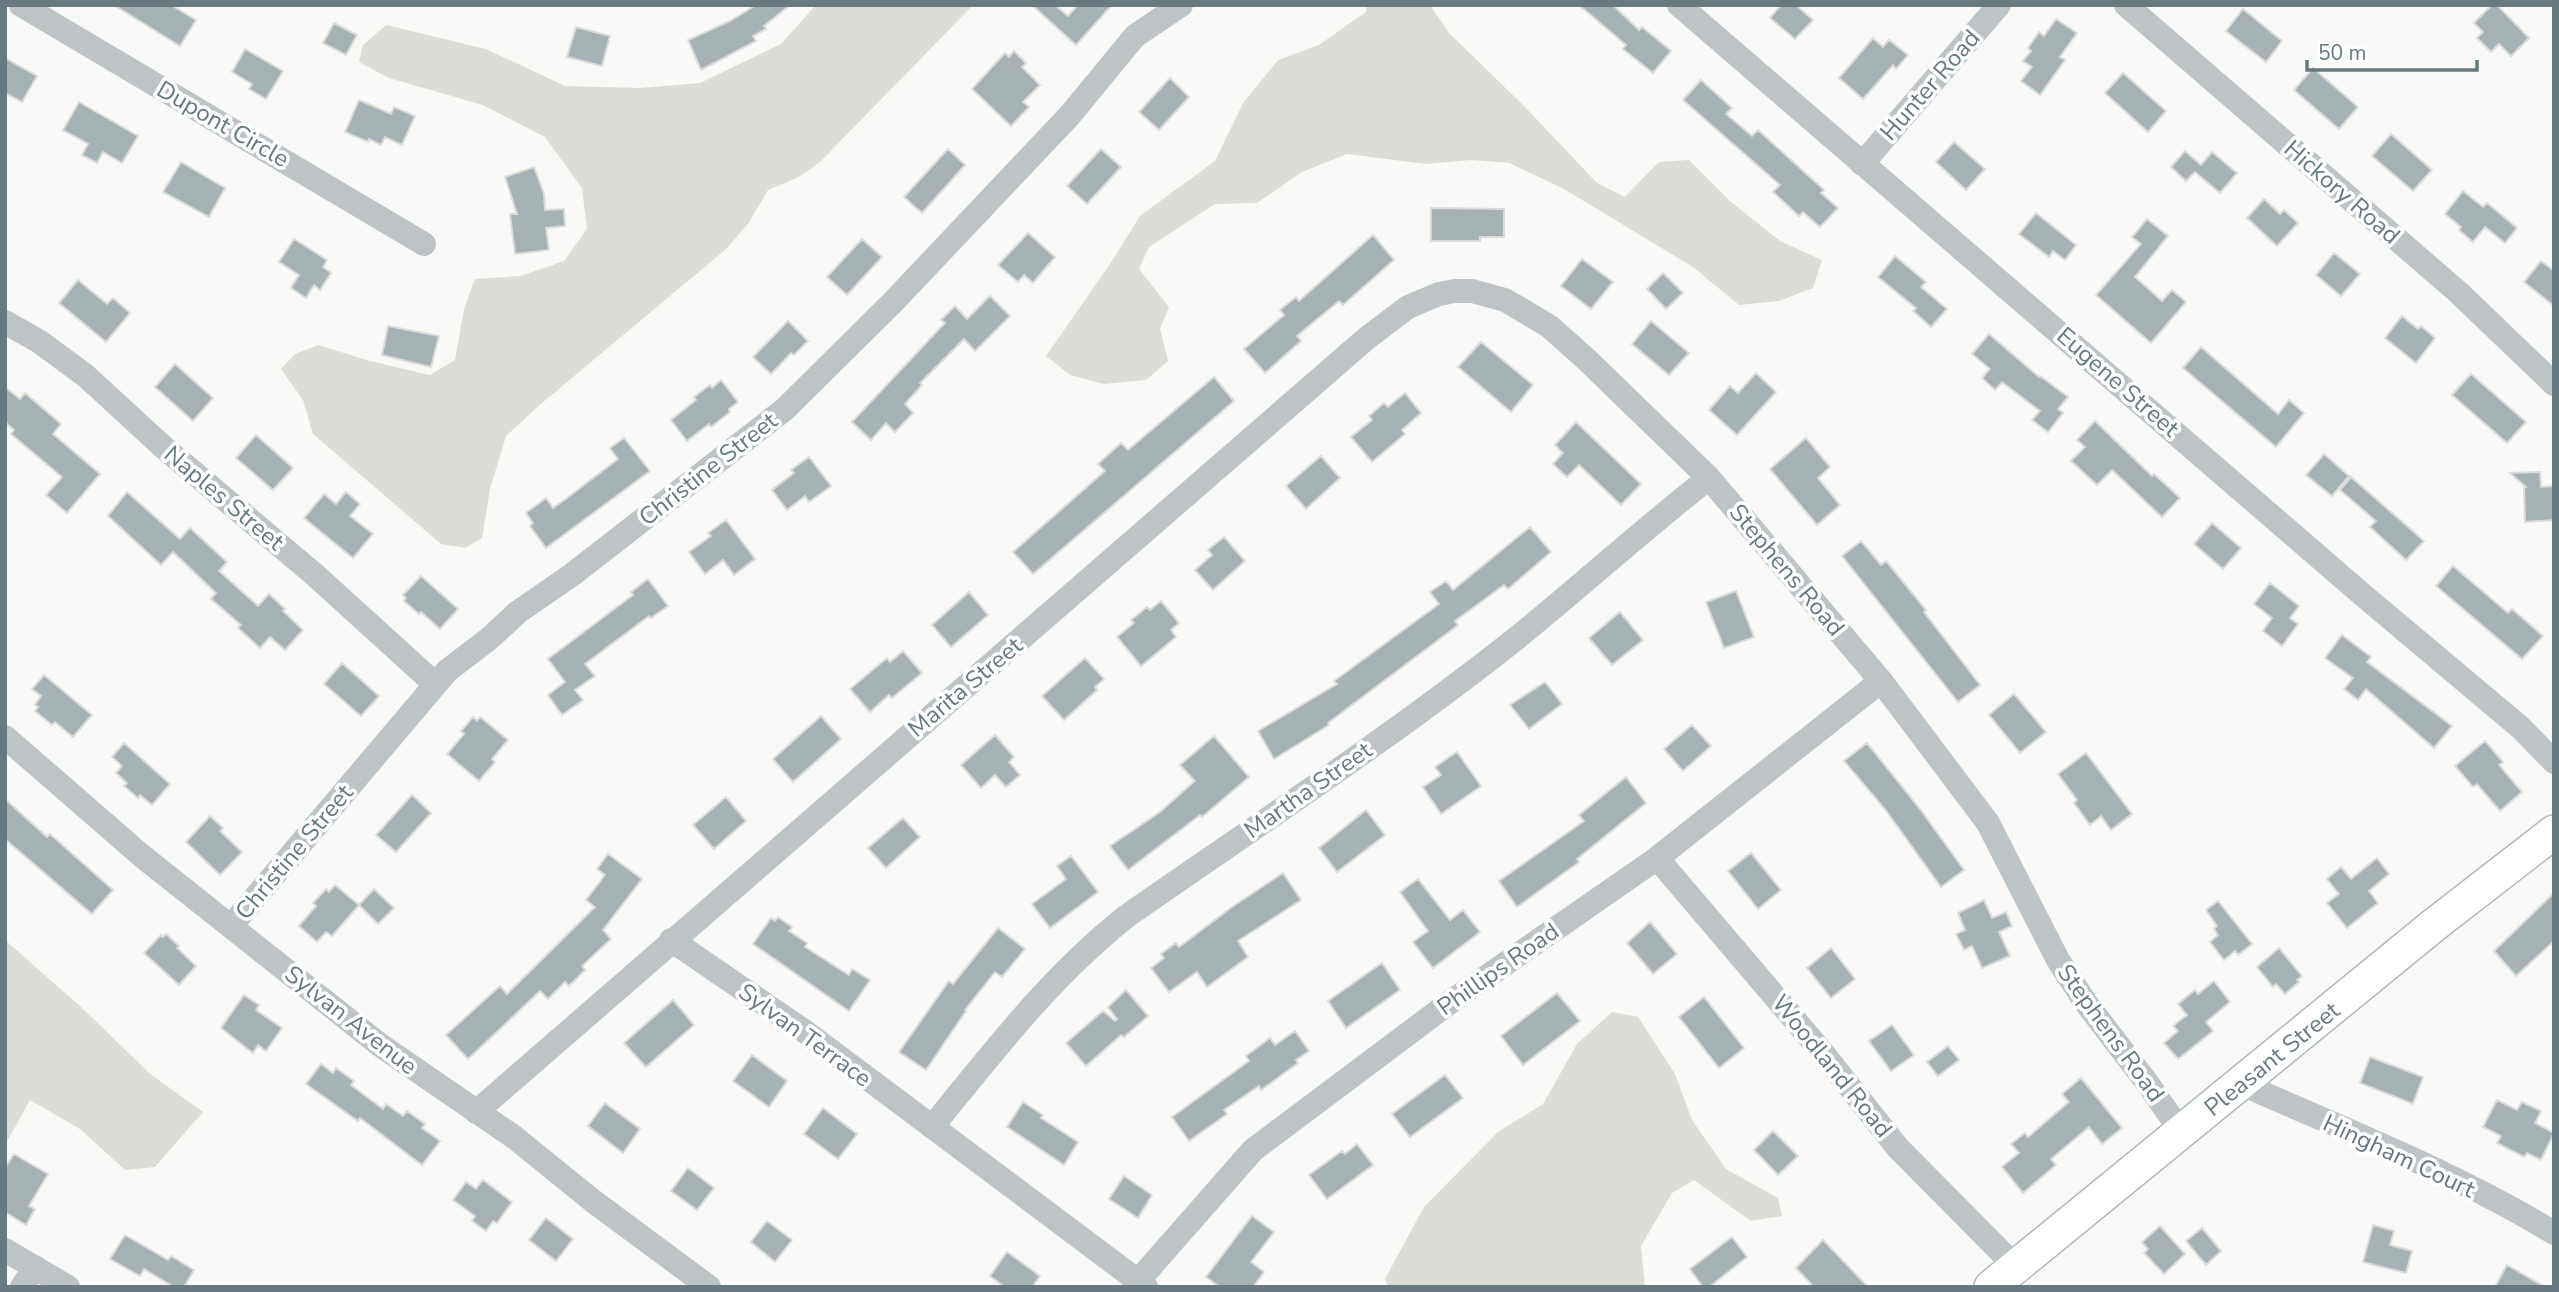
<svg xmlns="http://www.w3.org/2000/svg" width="2559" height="1292" font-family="'Nunito Sans',sans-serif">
<rect width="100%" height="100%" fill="#f9f9f7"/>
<path fill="#daded7" d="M816,5H973L820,162L799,177L768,190L748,224L725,250L542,403L506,436L490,489L482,538L465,548L441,544L313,434L303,400L281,369L295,354L318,345L370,361L430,375L455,360L464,309L475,279L521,276L564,261L587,229L582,188L545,137L483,105L389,78L359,62L363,45L386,25L486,49L565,86L640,88L700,83L781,44Z
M1367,5H1430L1449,33L1523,105L1597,183L1625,197L1659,162L1689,160L1731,202L1780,241L1822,260L1813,288L1779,301L1739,305L1693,267L1564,189L1509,163L1471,160L1426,164L1347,154L1302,172L1257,203L1215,204L1149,247L1139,269L1169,307L1160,329L1168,361L1146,380L1104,384L1070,375L1046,356L1110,264L1140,216L1215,161L1243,103L1278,60L1319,45L1366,12Z
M5,940L80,1006L149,1073L203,1112L155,1167L125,1170L80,1129L30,1100L5,1145Z
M1612,1012L1638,1017L1675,1074L1692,1120L1726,1169L1778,1198L1782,1216L1751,1221L1694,1180L1672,1193L1641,1246L1645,1287H1388L1385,1279L1424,1207L1498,1132L1543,1104L1577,1044Z"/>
<path fill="#a6b1b4" stroke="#dbdbda" stroke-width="2" d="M114,5H171L196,20L180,46Z
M756,5H790L764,26L766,29L753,36L756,41L701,70L688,40L730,21Z
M1032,5H1055L1068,16L1078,5H1112L1076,45Z
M1579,5H1613L1639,30L1642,27L1671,51L1653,73L1623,49L1626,45Z
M1781,5H1796L1813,20L1795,39L1770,18Z
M2492,5H2497L2529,38L2511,56L2499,44L2491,52L2477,38L2483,32L2474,23Z
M2243,9L2282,41L2266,62L2226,31Z
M2056,19L2077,33L2060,57L2065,60L2040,95L2021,81L2032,67L2023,61L2031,51L2028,48L2039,32L2044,36Z
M334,23L357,35L346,55L323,43Z
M576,27L610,36L602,66L567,57Z
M1873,38L1883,47L1889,40L1908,55L1896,69L1893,65L1863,99L1839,78Z
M245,49L283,71L266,99L249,89L252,84L232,72Z
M1014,51L1026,63L1022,67L1040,85L1023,102L1029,107L1011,126L972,89L1005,53L1009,57Z
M5,58L37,76L22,102L5,93Z
M2313,68L2358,107L2339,129L2294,90Z
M2123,73L2166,111L2148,132L2105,93Z
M1170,78L1189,97L1159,130L1139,112Z
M1701,80L1732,108L1726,114L1752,136L1758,130L1824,190L1821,193L1838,208L1820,227L1803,212L1799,216L1773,192L1780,185L1683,100Z
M359,100L391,114L394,107L415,116L402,145L385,137L381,145L369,139L368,142L345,132Z
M79,102L138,136L122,163L103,152L97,163L82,155L88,144L63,130Z
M2391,134L2432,170L2413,191L2372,156Z
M1954,142L1985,169L1966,190L1936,162Z
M948,149L965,165L922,213L904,197Z
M1101,149L1121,167L1087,204L1067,186Z
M2185,151L2201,165L2212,152L2237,173L2220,193L2195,172L2186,181L2171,167Z
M181,162L225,188L209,217L163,192Z
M534,167L544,194L545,210L564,209L565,226L546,228L549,250L515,254L510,214H517L505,177Z
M2463,191L2483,207L2487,203L2517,228L2505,243L2485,227L2473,242L2459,230L2461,227L2445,214Z
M2264,199L2280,214L2284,210L2298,223L2277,246L2247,218Z
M1431,208L1504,209V237H1480V241H1431Z
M2036,213L2076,245L2065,260L2053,251L2049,257L2019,234Z
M2147,219L2168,236L2135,277L2162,301L2172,290L2186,302L2151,343L2096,295L2141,244L2132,237Z
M1028,233L1055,257L1033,283L1024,275L1018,282L998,265Z
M1373,235L1394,260L1343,305L1339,301L1297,336L1301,341L1265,373L1244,349L1284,315L1280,310L1296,297L1299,301Z
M294,239L327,260L323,267L331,273L320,290L314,285L306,298L291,288L299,275L279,262Z
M862,239L882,257L847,295L827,277Z
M2334,253L2360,274L2341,296L2316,275Z
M1895,256L1926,282L1921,287L1947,309L1931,327L1913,311L1916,308L1878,277Z
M1582,259L1613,282L1591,309L1561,286Z
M2541,261L2554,271V306L2524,282Z
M1663,273L1683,293L1666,309L1647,289Z
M78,280L107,304L113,298L130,313L106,342L59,303Z
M990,296L1010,316L975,351L964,339L920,383L922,385L905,404L913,413L895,432L886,423L871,440L852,422L945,323L941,320L955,306L967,319Z
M2402,316L2418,329L2421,326L2435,338L2416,363L2385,338Z
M788,321L808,341L794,355L791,353L771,374L753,357Z
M1651,321L1689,353L1669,375L1632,344Z
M388,326L439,336L431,367L382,355Z
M1989,334L2039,377L2040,376L2068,397L2058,409L2063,413L2048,432L2032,420L2040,411L2002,382L1995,390L1982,378L1990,369L1972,354Z
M1481,342L1533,385L1511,412L1458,367Z
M2201,347L2278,414L2289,400L2304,413L2276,447L2183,368Z
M175,364L213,398L193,421L155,387Z
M1756,373L1776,392L1737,435L1709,410L1730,386L1738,393Z
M2471,374L2526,422L2507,443L2452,395Z
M1214,377L1234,401L1033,574L1013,552L1105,471L1098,464L1121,443L1128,450Z
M721,380L738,402L729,409L730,412L711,427L709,424L687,441L671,420L696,400L694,397L710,385L712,388Z
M5,387L20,399L25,393L61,424L53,434L100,474L67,513L46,495L62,477L11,434L14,430L5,422Z
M1405,393L1421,413L1402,430L1405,434L1372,462L1351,437L1372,420L1369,416L1384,403L1388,407Z
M2095,421L2152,476L2154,474L2180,498L2162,517L2112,470L2097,485L2071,461L2085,447L2077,440Z
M1576,422L1641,484L1621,505L1579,465L1567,477L1553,464L1563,453L1555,445Z
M256,435L293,468L273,490L236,458Z
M624,438L650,471L546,548L530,526L533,523L526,513L546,498L553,508L567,498L618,459L610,448Z
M1806,438L1830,467L1818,478L1840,505L1817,525L1770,469Z
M2324,454L2349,476L2332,496L2306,475Z
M1321,456L1340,478L1306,509L1286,486Z
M809,457L831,486L809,502L805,496L787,510L772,490L794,473L791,470Z
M2540,472L2541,487L2553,486L2554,520L2525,522L2524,488L2526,487L2510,473Z
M2351,477L2424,541L2406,560L2370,527L2376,521L2340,490Z
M127,492L180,539L190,528L227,562L219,571L258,606L269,594L285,609L283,611L303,630L285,650L270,637L260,648L238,628L241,625L211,599L216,593L173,552L161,565L108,516Z
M346,492L360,504L350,516L373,534L353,558L304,518L324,494L336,504Z
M726,520L755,559L734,575L723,560L705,574L689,552L711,536L708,533Z
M2212,523L2241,548L2223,569L2194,544Z
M1530,527L1551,552L1508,589L1504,585L1455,621L1458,625L1328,723L1329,725L1274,759L1258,731L1337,684L1334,681L1439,604L1430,592L1446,581L1453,590Z
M1224,537L1245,561L1213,590L1195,570L1212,555L1208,550Z
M1861,541L1881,565L1886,561L1926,610L1924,612L1980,685L1958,702L1842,556Z
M2453,566L2508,613L2512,609L2543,636L2522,659L2436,586Z
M421,576L458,609L440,629L421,612L419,614L404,601L406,598L403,595Z
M648,579L668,606L651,618L649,616L585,664L595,676L575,690L583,700L562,715L548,695L565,682L548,659L633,595L631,592Z
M2270,583L2299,606L2290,618L2298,624L2282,646L2263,631L2272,618L2254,604Z
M1736,591L1754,637L1724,648L1706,602Z
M969,592L988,615L951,647L932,625Z
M1161,601L1179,623L1171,630L1176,637L1141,666L1117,637L1134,623L1131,620L1147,607L1150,610Z
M1620,612L1643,640L1612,665L1589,638Z
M2342,635L2371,657L2367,662L2452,726L2434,748L2366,689L2358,700L2344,689L2353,678L2325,658Z
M903,651L922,673L892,698L889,695L870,712L850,689L887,658L890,662Z
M1085,658L1104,679L1095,687L1097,690L1064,720L1042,696Z
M342,663L379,696L361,716L324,684Z
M44,675L92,715L73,737L55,722L52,725L35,711L38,707L35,705L41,696L32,689Z
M1545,682L1562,704L1529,729L1510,705Z
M2014,694L2046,732L2020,753L1989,715Z
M821,716L841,739L793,782L773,759Z
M473,717L477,721L480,717L508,740L492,759L495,762L479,781L447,754L464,734L461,731Z
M1692,725L1711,746L1683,771L1664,749Z
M995,735L1014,757L1009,762L1020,775L1006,787L995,775L981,788L961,765Z
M1214,736L1249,777L1202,817L1200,815L1128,870L1110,846L1160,812L1195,781L1180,765Z
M2485,741L2503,762L2499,765L2522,792L2500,811L2477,784L2473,787L2455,766Z
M124,743L170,784L152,805L140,795L138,798L124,786L127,783L116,773L122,766L112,757Z
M1867,743L1920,809L1964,870L1941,887L1885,809L1844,761Z
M1457,752L1481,786L1441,814L1423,787L1441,775L1435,767Z
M2086,753L2132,814L2111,830L2101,816L2090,825L2074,803L2077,800L2058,774Z
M1626,777L1646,803L1577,859L1579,862L1517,907L1499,881L1584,821L1579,815Z
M412,795L431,813L396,852L376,835Z
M726,797L746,821L714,849L693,825Z
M5,799L47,837L50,834L113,890L92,914L5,839Z
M1366,810L1385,835L1337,872L1319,848Z
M210,816L223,828L220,831L242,852L220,875L186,842Z
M903,818L920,837L886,868L868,848Z
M1751,853L1781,890L1758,909L1728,871Z
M608,854L642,879L603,930L611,939L582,966L585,970L569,986L565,982L548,999L540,991L468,1059L446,1035L500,986L507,994L595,907L586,900L605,875L597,869Z
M1071,856L1098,892L1050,928L1032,904L1066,879L1057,866Z
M2377,858L2389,874L2369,891L2378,903L2347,928L2327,903L2339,894L2327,879L2341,867L2351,879Z
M1283,873L1301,900L1238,941L1248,957L1207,987L1197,972L1169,992L1151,968L1164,958L1161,954L1176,943L1179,947L1232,907Z
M1418,879L1450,920L1463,910L1480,932L1433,968L1413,942L1428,931L1400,892Z
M335,885L359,905L374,889L394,908L378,924L359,905L332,936L326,932L317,942L299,926L316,906L313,903L326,889L329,892Z
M2554,893V941L2516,976L2494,951Z
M1984,900L1992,918L2006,912L2012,926L1999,932L2010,956L1982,968L1972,946L1964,950L1956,934L1965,930L1958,913Z
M2218,901L2252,944L2238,955L2235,951L2224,960L2210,942L2218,935L2214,929L2217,926L2206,910Z
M778,917L792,927L789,931L807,943L805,947L849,975L852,969L870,980L849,1011L753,944L771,918L775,921Z
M1650,922L1677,954L1653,974L1627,943Z
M998,928L1025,949L1002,977L995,972L965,1010L966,1011L926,1070L899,1052L949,981L953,984Z
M166,934L179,946L177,948L196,966L179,985L144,953L161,935L163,937Z
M1831,948L1855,979L1831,998L1807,968Z
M2279,948L2302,976L2297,980L2299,982L2285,994L2276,984L2273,987L2257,967Z
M1382,963L1400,990L1346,1028L1328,1001Z
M2214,981L2230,1002L2206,1022L2213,1031L2178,1059L2164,1043L2178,1031L2173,1026L2187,1015L2178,1004L2195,990L2198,994Z
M1126,990L1148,1016L1124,1037L1121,1035L1086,1066L1066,1043L1103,1011L1115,1021L1117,1019L1108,1007Z
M1557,993L1580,1021L1523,1065L1501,1036Z
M244,995L259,1005L256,1010L282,1028L266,1051L258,1045L253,1053L221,1028Z
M1704,997L1744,1048L1719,1068L1679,1017Z
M673,1000L694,1025L646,1067L624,1043Z
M1892,1025L1914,1055L1891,1071L1869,1041Z
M1295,1031L1309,1051L1296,1060L1298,1063L1261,1090L1259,1086L1224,1110L1227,1114L1189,1141L1172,1117L1249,1061L1246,1056L1270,1038L1275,1045Z
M1948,1046L1959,1060L1938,1076L1927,1062Z
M752,1055L787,1081L769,1107L733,1081Z
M2370,1057L2423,1077L2413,1104L2360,1083Z
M321,1064L333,1073L336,1068L354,1081L351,1085L383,1109L386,1104L403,1116L407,1111L425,1124L422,1128L440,1141L422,1165L360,1118L358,1121L306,1084Z
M1445,1075L1463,1098L1410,1137L1392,1114Z
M2081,1078L2122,1128L2102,1144L2089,1127L2051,1159L2056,1165L2023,1193L2002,1167L2019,1153L2011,1144L2025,1133L2028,1137L2069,1102L2062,1094Z
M2497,1100L2517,1110L2522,1102L2541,1111L2535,1123L2554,1133L2541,1160L2527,1153L2524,1157L2497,1143L2501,1136L2483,1127Z
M1023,1102L1043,1115L1041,1118L1078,1142L1064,1165L1007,1127Z
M605,1103L640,1129L623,1153L588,1126Z
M823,1108L857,1134L838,1159L804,1134Z
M1773,1131L1798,1156L1778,1175L1754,1150Z
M1357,1144L1373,1165L1327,1199L1309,1175L1342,1151L1345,1154Z
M14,1154L48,1174L29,1206L35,1209L26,1225L5,1212V1168Z
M688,1168L714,1188L697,1210L671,1191Z
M1124,1176L1152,1195L1138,1218L1109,1199Z
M483,1180L512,1202L497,1223L493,1221L486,1231L472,1221L475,1216L453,1200L466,1182L476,1189Z
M1252,1216L1274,1232L1251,1262L1264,1272L1253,1287H1220L1206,1277Z
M546,1218L573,1239L556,1261L529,1240Z
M767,1221L792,1240L775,1262L751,1242Z
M2373,1225L2394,1231L2390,1245L2412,1251L2406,1273L2363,1262Z
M2160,1226L2185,1254L2164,1274L2144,1253L2148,1249L2142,1242Z
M2202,1228L2221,1251L2206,1265L2186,1241Z
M125,1235L168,1260L171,1256L194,1270L184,1287H174L144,1269L140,1276L110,1259Z
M1732,1237L1747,1257L1709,1287H1703L1690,1269Z
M1823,1240L1868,1287H1814L1796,1268Z
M1007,1252L1040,1276L1032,1287H1005L990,1276Z
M2507,1265L2545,1287H2495Z"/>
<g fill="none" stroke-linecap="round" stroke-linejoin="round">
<defs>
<path id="secondary" d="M1991,1287L2434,925L2554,832"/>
</defs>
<use href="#secondary" stroke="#b1b9bb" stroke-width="36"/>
<path stroke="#bec4c6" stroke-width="24" d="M21,5L424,244
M1679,5L2364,596L2521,728L2554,762
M2126,5L2458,292L2554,384
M1862,164L1999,5
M5,322L40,342L86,376L161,445L315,575L435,684
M5,737L142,856L380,1045L514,1137L593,1201L709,1287
M1657,858L1822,1052L1898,1148L2015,1266
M231,926L447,671L490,638L518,612L573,574L785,409L894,301L1035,152L1070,115L1135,36L1181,5
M671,940L807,1033L1146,1287
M2242,1084C2345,1130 2458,1174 2554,1233
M476,1112L1367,338L1408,307L1439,294L1455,291H1472L1505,300L1549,326L1587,360L1709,478L1881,681L1988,823L2058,960L2086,1003L2148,1084L2182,1133
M932,1127C993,1052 1051,976 1127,916C1256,826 1389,739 1513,641C1579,588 1642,530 1709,478
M5,1250L68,1287
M1138,1281L1253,1150L1453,1000L1656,859L1881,681
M22,1287L35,1267"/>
<use href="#secondary" stroke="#fff" stroke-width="33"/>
</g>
<g text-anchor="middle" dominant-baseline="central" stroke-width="7" stroke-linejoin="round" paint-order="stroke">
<g font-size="24" fill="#667a80" stroke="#fff">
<text transform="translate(1930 85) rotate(-49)">Hunter Road</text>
<text transform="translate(223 124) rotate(30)">Dupont Circle</text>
<text transform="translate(2342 192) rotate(41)">Hickory Road</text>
<text transform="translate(2118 382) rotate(41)">Eugene Street</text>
<text transform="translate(708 469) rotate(-38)">Christine Street</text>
<text transform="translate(224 498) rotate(40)">Naples Street</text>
<text transform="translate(1787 570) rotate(50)">Stephens Road</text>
<text transform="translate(965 687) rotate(-40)">Marita Street</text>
<text transform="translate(1308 790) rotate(-35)">Martha Street</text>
<text transform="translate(294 852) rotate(-50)">Christine Street</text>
<text transform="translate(1498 969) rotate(-35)">Phillips Road</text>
<text transform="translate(351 1020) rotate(38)">Sylvan Avenue</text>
<text transform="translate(2111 1033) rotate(54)">Stephens Road</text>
<text transform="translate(805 1035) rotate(36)">Sylvan Terrace</text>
<text transform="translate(2272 1059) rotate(-39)">Pleasant Street</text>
<text transform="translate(1832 1066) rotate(51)">Woodland Road</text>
<text transform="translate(2399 1156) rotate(25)">Hingham Court</text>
</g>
</g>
<rect width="2559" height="1292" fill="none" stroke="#667a80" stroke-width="14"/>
<path d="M2307 60v10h170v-10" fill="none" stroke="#667a80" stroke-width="3.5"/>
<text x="2318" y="60" font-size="21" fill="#667a80" stroke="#ffffff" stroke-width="5" paint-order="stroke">50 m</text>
</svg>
